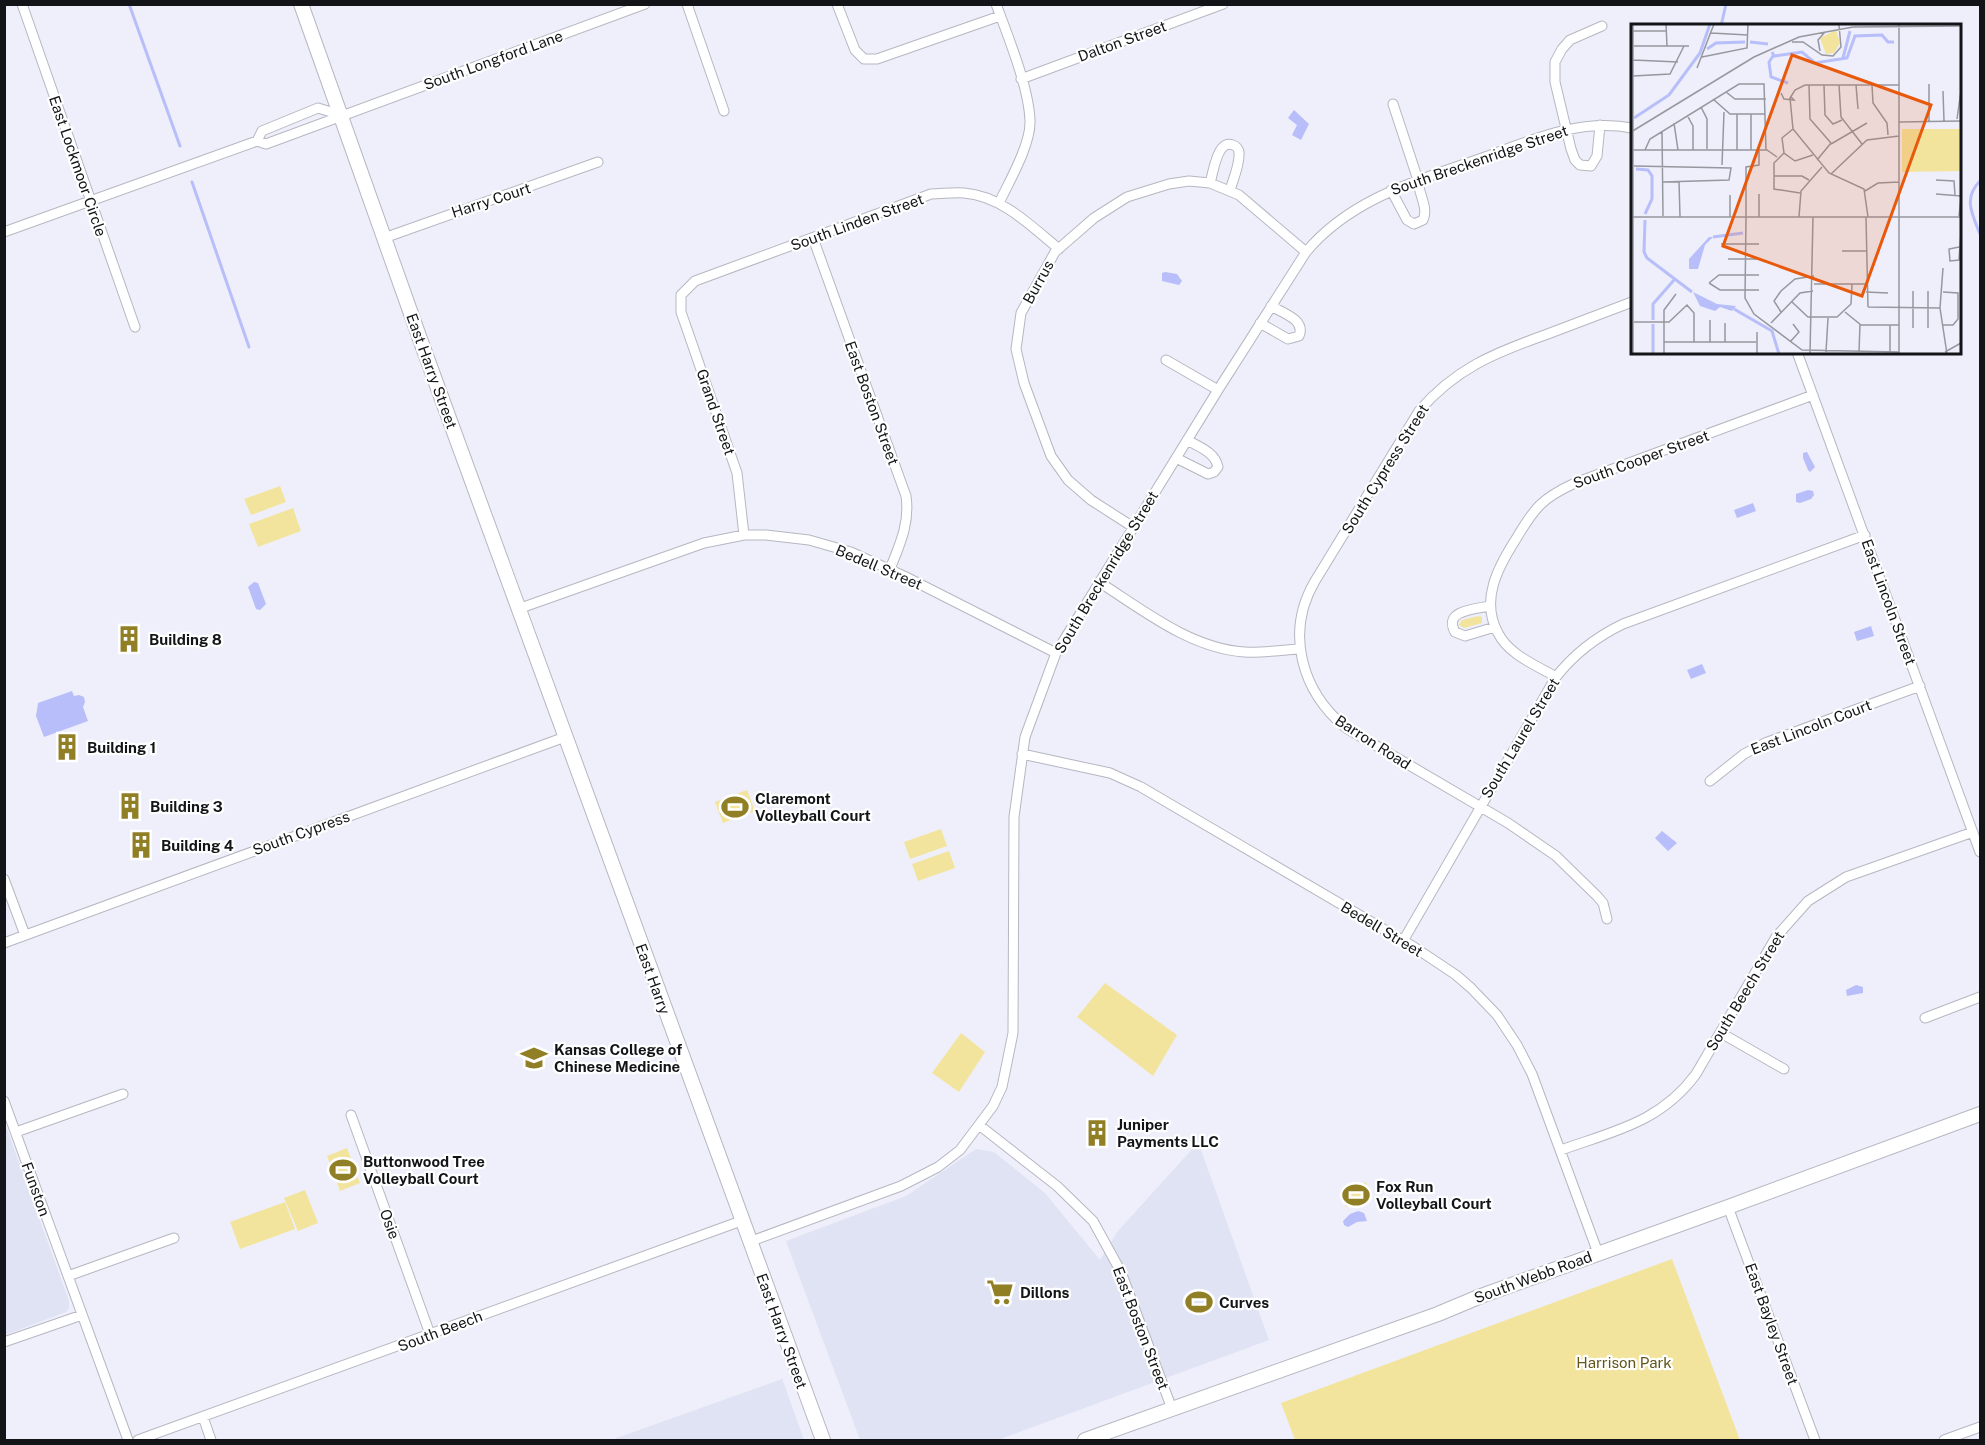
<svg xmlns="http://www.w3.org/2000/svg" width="1985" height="1445" font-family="'Public Sans',sans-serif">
<rect width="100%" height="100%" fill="#eeeffa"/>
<path fill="#e0e3f4" d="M4,1121L69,1301V1308L66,1312L5,1335Z
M1195,1146L1201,1150L1269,1340L998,1440H860L786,1241L906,1196L976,1149L994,1152L1045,1193L1100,1260L1117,1232Z
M782,1378L804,1440H611L782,1379Z"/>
<path fill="#f3e49d" d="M280,486L286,502L251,515L244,499Z
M293,508L301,531L258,547L249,524Z
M1478,616L1482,617V623L1464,628L1459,625L1462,620Z
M747,790L755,811L723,823L715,802Z
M941,829L947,846L910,859L904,842Z
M949,851L955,868L918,881L912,864Z
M1105,983L1177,1035L1153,1076L1077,1017Z
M961,1033L985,1052L959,1092L932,1073Z
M347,1148L360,1183L340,1191L327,1156Z
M1366,1182L1372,1197L1346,1207L1341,1192Z
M305,1190L318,1223L298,1231L284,1198Z
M285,1202L295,1229L240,1249L230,1222Z
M1672,1259L1740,1440H1295L1281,1403Z"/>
<path fill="#b7bef9" d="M1294,110L1309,124L1301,140L1292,135L1297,125L1288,118Z
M1165,272L1177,274L1182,281L1179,285L1162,281V273Z
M1807,452L1815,467L1810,472L1808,470L1803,458V453Z
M1808,490L1813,491L1814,495L1811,499L1800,503L1796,502V494Z
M1753,503L1756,511L1737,518L1734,510Z
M254,582L258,583L266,604L260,610L256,609L248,587Z
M1871,626L1874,636L1857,641L1854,632Z
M1702,664L1706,673L1691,679L1687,670Z
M72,691L74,696L79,695L84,697L85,702L83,707L88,721L44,737L36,716L38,703Z
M1662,831L1677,843L1668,851L1655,838Z
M1856,985L1863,987V993L1847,996L1846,990Z
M1358,1211L1364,1213L1367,1221L1357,1222L1348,1227L1344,1225L1343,1221L1350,1214Z"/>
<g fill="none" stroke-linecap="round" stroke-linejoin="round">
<path stroke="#b7bef9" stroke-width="3" d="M129,4L180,146
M1721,26L1726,4
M1980,181C1963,198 1972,214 1980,234
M192,182L249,347"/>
<defs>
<path id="minor" d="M22,4L135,327
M687,4L724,111
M837,4L855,50L864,59H877L1000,16
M996,4C1008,36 1029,88 1030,121C1031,144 1009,182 999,203
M1021,79L1223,4
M1600,125L1597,156L1591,166L1580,165L1575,160L1571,149L1555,82V62L1562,49L1570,40L1602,26
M257,141L262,131L318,108L341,115
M1210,183C1213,173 1215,156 1222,148C1228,141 1239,145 1239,153C1240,164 1233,180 1230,190
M1391,190L1407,220L1414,224L1423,220C1429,208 1418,193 1418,180L1393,104
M4,232L257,141L266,144L645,4
M384,238L598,162
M813,238L906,496C910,523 900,544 890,569
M1260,323L1288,339L1299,336C1306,320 1283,313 1271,306
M1797,352L1980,852
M1166,360L1218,390
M1176,458L1208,474L1214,472L1218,467C1215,452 1199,447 1187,440
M1133,527L1091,500L1068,480L1051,456L1024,383L1016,349L1021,313L1055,252L1094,218L1127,197L1169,184L1189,181L1210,183L1239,195L1306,252
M744,535L737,473L681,312V295L695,281L931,194C942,194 953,192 964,193C1002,196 1031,226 1059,249
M1099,582C1143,610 1190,648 1244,652C1262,653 1281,650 1299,649
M1490,606C1476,609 1443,610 1455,632L1465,636L1495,627
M518,609L704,543L744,535H766L809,540L851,552L904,576L1056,653
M1556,677C1536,665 1509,655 1498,633C1480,600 1498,567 1516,539C1523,527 1530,515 1540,505C1550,495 1562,489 1575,483L1813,395
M1022,754L1110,773L1141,787L1414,947L1456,975L1471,988L1497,1015L1517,1045L1532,1074L1598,1253
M1710,781L1744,754L1765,743L1920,686
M4,879L25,935
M1607,919L1603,903L1597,896L1556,856L1508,823L1346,728C1301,691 1285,632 1315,581L1419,411C1455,369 1494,353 1545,335C1574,324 1603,313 1632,302
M1403,941L1556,677C1574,654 1596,637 1623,624L1865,535
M4,943L565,737
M1925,1018L1980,997
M1721,1033L1784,1069
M4,1101L128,1440
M351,1115L430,1334
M979,1125L1057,1186L1093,1221L1121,1272L1172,1409
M16,1132L123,1094
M1561,1150C1614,1131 1661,1122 1696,1074L1776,937L1808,901L1846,877L1973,832
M1728,1207L1815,1440
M749,1242L901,1186L938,1167L960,1150L993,1106L1002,1087L1013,1033L1014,817L1025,737L1056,653L1218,390L1306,252C1351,198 1419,180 1482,158C1532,140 1579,118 1632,128
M68,1276L174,1238
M4,1342L82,1315
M203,1417L211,1440
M138,1440L741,1221
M1944,1440L1980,1427"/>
<path id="secondary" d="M301,4L420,339L823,1440
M1085,1440L1438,1314L1481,1296L1728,1207L1980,1114"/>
</defs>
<use href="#minor" stroke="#b5b7c1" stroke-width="11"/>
<use href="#secondary" stroke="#b5b7c1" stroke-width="16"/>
<use href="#minor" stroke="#fff" stroke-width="9"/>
<use href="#secondary" stroke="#fff" stroke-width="14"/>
</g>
<defs>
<symbol id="building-bare" viewBox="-9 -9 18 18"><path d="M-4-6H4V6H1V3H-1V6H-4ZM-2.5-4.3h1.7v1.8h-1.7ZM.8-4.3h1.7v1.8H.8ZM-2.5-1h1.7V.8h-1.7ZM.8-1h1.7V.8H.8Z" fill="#917f26" stroke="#fff" stroke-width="2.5" paint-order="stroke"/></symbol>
<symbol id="stadium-bare" viewBox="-9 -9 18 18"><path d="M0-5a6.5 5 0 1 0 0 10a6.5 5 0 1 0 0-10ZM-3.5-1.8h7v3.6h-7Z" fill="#917f26" stroke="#fff" stroke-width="2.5" paint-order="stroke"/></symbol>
<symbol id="school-bare" viewBox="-9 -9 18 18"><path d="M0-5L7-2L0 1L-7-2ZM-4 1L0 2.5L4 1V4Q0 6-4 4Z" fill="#917f26" stroke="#fff" stroke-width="2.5" paint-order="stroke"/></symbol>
<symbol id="supermarket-bare" viewBox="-9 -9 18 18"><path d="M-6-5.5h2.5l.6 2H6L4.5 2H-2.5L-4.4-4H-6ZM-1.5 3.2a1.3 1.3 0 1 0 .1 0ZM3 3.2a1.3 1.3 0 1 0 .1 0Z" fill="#917f26" stroke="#fff" stroke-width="2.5" paint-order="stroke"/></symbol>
</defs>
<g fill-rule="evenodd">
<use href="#building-bare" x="110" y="620" width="38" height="38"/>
<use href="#building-bare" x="48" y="728" width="38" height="38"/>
<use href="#building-bare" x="111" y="787" width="38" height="38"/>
<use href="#stadium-bare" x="716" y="788" width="38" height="38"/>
<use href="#building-bare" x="122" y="826" width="38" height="38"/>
<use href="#school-bare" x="515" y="1039" width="38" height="38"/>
<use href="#building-bare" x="1078" y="1114" width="38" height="38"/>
<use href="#stadium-bare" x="324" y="1151" width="38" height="38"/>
<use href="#stadium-bare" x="1337" y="1176" width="38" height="38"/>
<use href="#supermarket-bare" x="981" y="1273" width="38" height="38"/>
<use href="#stadium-bare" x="1180" y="1283" width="38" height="38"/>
</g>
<g text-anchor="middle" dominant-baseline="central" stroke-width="4.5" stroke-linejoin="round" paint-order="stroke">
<g font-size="15" fill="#131417" stroke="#fff">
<text transform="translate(1122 41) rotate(-20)">Dalton Street</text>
<text transform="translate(493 60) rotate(-20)">South Longford Lane</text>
<text transform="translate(1479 160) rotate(-19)">South Breckenridge Street</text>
<text transform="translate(78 166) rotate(71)">East Lockmoor Circle</text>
<text transform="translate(491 200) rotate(-18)">Harry Court</text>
<text transform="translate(857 222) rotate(-20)">South Linden Street</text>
<text transform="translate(1038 282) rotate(-61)">Burrus</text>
<text transform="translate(432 371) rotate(70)">East Harry Street</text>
<text transform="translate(872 403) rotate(70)">East Boston Street</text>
<text transform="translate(716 412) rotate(71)">Grand Street</text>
<text transform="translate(1641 459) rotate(-20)">South Cooper Street</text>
<text transform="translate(1385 469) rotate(-58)">South Cypress Street</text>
<text transform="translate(879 567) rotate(23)">Bedell Street</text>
<text transform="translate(1106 572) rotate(-59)">South Breckenridge Street</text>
<text transform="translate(1889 602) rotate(70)">East Lincoln Street</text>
<text transform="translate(1811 727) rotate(-21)">East Lincoln Court</text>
<text transform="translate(1520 738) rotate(-59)">South Laurel Street</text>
<text transform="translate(1373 742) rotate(33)">Barron Road</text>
<text transform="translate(301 833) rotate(-20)">South Cypress</text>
<text transform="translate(1382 929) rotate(31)">Bedell Street</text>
<text transform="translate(653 979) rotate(70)">East Harry</text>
<text transform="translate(1745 991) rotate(-59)">South Beech Street</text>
<text transform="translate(36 1189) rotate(70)">Funston</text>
<text transform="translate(390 1224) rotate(70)">Osie</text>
<text transform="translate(1533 1277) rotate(-20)">South Webb Road</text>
<text transform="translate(1772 1324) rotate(70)">East Bayley Street</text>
<text transform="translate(1141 1328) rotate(69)">East Boston Street</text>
<text transform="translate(440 1331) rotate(-21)">South Beech</text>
<text transform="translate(782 1331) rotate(70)">East Harry Street</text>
</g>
<g font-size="15" font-weight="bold" fill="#131417" stroke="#fff" text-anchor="start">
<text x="149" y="639">Building 8</text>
<text x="87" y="747">Building 1</text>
<text x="755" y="798">Claremont<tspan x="755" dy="17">Volleyball Court</tspan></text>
<text x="150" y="806">Building 3</text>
<text x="161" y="845">Building 4</text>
<text x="554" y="1049">Kansas College of<tspan x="554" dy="17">Chinese Medicine</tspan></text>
<text x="1117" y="1124">Juniper<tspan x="1117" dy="17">Payments LLC</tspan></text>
<text x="363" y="1161">Buttonwood Tree<tspan x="363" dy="17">Volleyball Court</tspan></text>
<text x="1376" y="1186">Fox Run<tspan x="1376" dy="17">Volleyball Court</tspan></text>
<text x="1020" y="1292">Dillons</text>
<text x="1219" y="1302">Curves</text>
</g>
<g font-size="15" fill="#625619" stroke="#fff">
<text x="1624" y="1362">Harrison Park</text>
</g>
</g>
<g transform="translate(1631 24)">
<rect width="330" height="330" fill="#eeeffa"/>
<path d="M205,6L209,19L203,29L195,30L189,14ZM271,105H330V147L271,148Z" fill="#f3e49d"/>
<path d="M78,213H82L74,221L67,245H58V235ZM62,268L86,280L105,282L101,287L89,283L84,287L69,282Z" fill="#b7bef9"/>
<path fill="none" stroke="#b7bef9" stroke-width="3" d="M119,18L137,20M76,25L85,19L114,18M141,28L143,32L171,28L184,39L216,34L224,12L251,11L257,18H263M142,32L138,38L140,53L157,59M212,34L219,7M3,94L38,71L69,29L79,0M5,145L17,146L21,152V175L14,190M14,196L13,228L16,234L61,268M82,213L112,209M103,285L141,307L148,330M22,296V280L43,256M22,300V330"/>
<path fill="none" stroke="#96979f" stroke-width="1.5" d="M35,0L36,22M268,0V330M2,7H35M80,9L117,11M161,18H172L191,31L202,32L210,23L208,1M3,22H58M189,27L187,16L194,8M71,33L116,24L117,0M2,36L47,38M66,44L83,0M2,52L39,50L53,22M298,60V98M178,61L179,95L200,119M193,61L194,91L202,100L211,96M208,61L210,93L231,120M225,61L227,85M241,61L242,79L256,99L257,111M312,67L313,97M95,68L104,75H135M150,69L153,75L163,76L160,73M82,75L99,90H134M70,83L76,95V125M56,91L62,102V126M326,95L330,67M268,98L330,97M43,99L47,126M162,105L151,114L153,129L164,137L182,131M31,107L32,192M0,108L123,33L168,13L222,3L330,2M200,120L236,99M2,126H136L146,133M14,126L19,115L108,60H133L135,126M106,126V90M120,126V90M153,129L143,139V165L169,169M186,136L200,119M91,141L93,88M3,142L100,144L98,156L32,158M200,150L236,116L268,112M143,152H171L178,156M305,156L323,157L324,171M48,157L49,193M234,167L247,159L268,158M305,170L330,172M328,192L330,174M0,193H330M99,193V171M115,193L114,274L123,290L171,326L268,328M128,193V170M168,193L170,167L191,143M235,193L237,283M237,193L233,165L198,149L162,105L159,74L164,66L174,61H268M115,194V143L128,141V126M90,220H128M328,223L318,225L319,237L328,236L330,208M211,227H235M97,235H128M312,244L309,284L316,330M78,259L88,251H128M78,259L89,266H128M183,260H235M282,267V304M235,268L257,269M161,278L177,293H206L220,280L221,260M237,283L309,284M150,288L143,277L150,267L164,255L183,252M214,288L230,301H268M3,298H38L56,281L63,289V318M140,299L169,269L182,267M312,301H322L327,295V269L312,268M297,304V267M126,308V330M33,318H125M79,318V296M94,318V299M159,318L168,308L162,300M195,328L197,294M228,328L229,300M259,328V301M314,328L330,319M179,329L182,193M2,330V0M33,330V286L45,270"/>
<path fill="#e8590c" fill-opacity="0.15" stroke="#e8590c" stroke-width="3" d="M161,31L300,81L231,272L92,222Z"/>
<rect width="330" height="330" fill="none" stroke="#131417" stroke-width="3"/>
</g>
<rect width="1985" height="1445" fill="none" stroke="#131417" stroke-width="12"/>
</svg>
